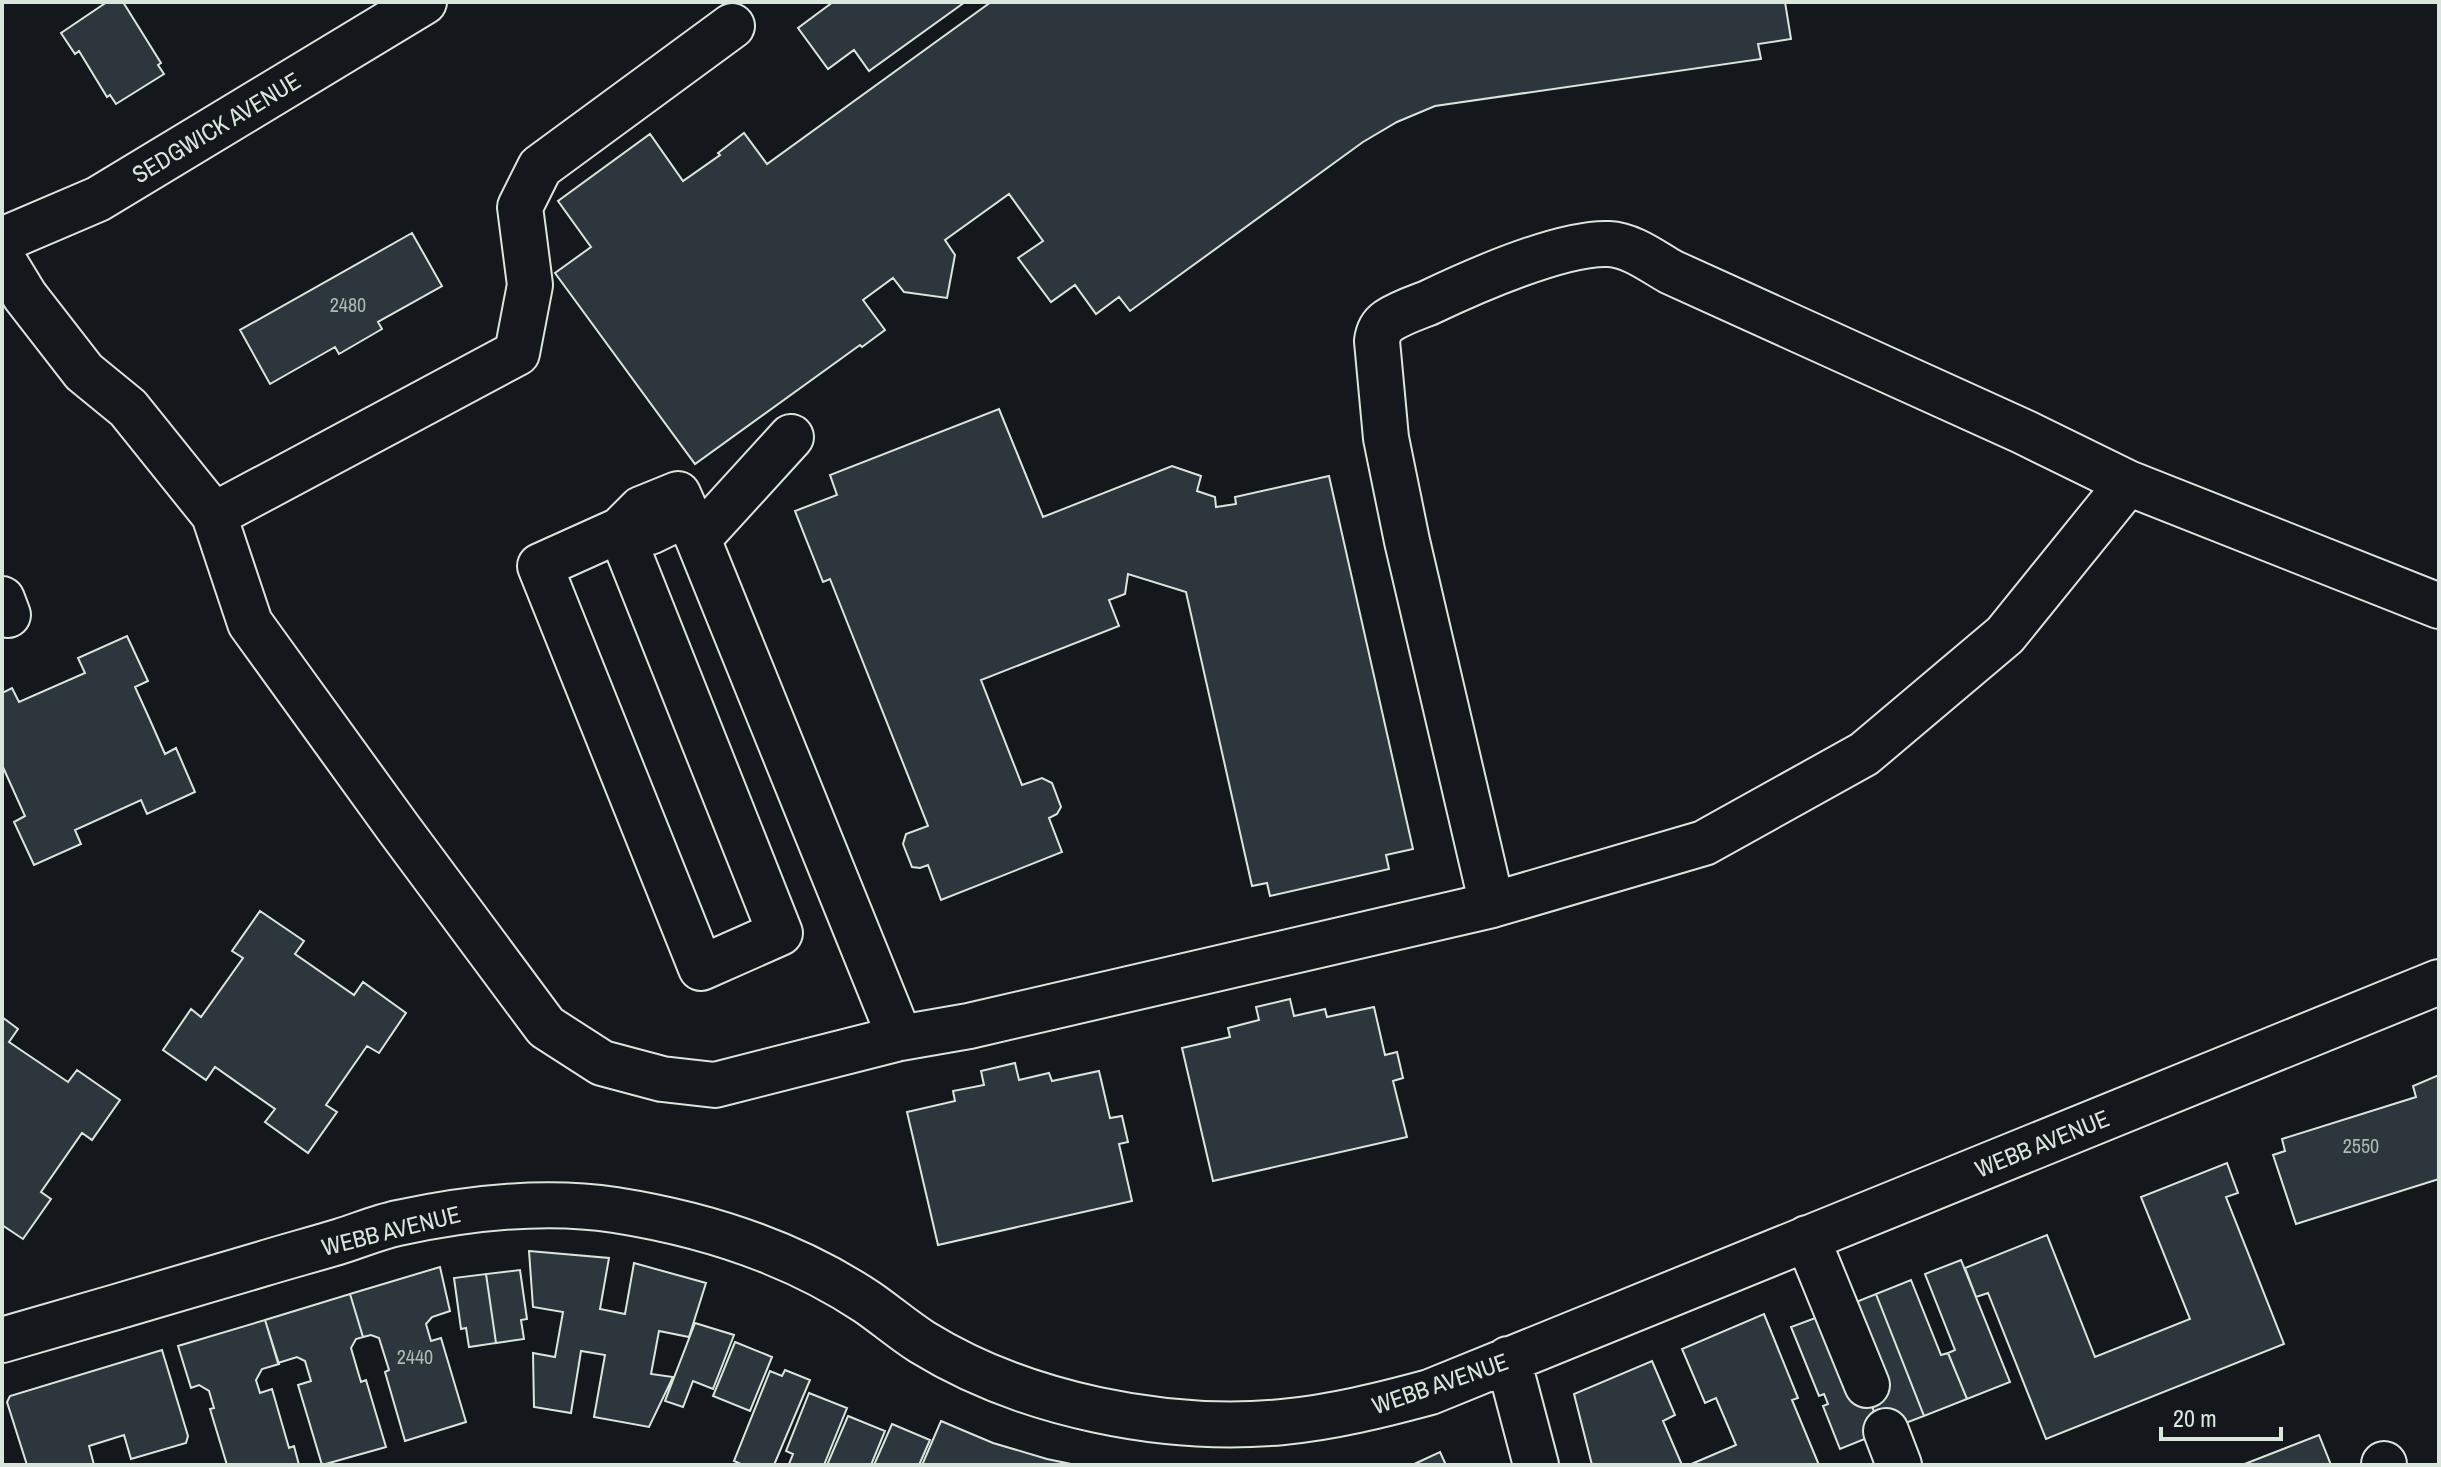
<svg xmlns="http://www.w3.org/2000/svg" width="2441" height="1467" font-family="'Archivo Narrow',sans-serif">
<rect width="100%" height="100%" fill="#14181c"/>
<path fill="#2c363c" stroke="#d8e6dc" stroke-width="2" d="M107,2H123L161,63L158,65L164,74L116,104L110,95L107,97L79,51L75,54L61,33Z
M833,2H965L869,71L854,50L828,69L798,28Z
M991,2H1785L1791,39L1758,44L1761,59L1435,106L1397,122L1363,142L1130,311L1119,297L1096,314L1075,285L1051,302L1018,258L1043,241L1009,194L945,240L955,255L947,298L904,292L893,278L863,300L885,330L862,347L860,345L695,464L555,273L591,247L558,201L650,134L683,181L720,155L718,153L744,133L767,164Z
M412,233L442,286L378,322L382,329L339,354L335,347L270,384L240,330Z
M999,409L1043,517L1172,466L1201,476L1197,491L1215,497L1216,507L1236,504L1235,497L1329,476L1413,849L1386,855L1389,869L1270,896L1267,883L1252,886L1186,592L1128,574L1125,594L1109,600L1119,626L981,680L1022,785L1042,778L1052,783L1061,807L1057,814L1049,818L1062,852L941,900L928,865L920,868L912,867L903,844L906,834L928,826L830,579L823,582L795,511L837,495L830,475Z
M127,636L148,681L135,687L150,720L165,754L176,748L195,792L147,814L141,800L75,830L81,844L34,865L14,822L25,816L2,765V693L12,688L19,702L85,673L78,658Z
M260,911L304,941L295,954L354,995L363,982L406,1013L379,1053L367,1046L326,1105L337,1112L308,1153L265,1122L275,1109L215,1067L206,1080L163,1050L191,1009L201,1017L243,958L232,951Z
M1290,999L1294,1016L1325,1009L1327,1017L1374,1007L1385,1055L1397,1052L1403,1078L1393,1081L1407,1137L1213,1181L1182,1048L1230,1037L1228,1028L1259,1020L1256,1007Z
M2,1017L18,1029L9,1042L68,1082L77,1070L120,1100L92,1140L82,1133L41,1192L51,1199L23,1239L2,1225Z
M1015,1063L1019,1080L1049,1073L1052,1081L1099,1071L1110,1118L1122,1116L1128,1142L1119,1144L1132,1201L938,1245L907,1112L955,1101L953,1091L984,1085L981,1071Z
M2439,1075V1179L2296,1224L2273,1155L2285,1151L2282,1139L2416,1097L2413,1086Z
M2227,1163L2238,1193L2226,1197L2284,1344L2046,1439L1988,1293L1976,1297L1965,1268L2047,1235L2095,1357L2190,1319L2141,1197Z
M529,1251L609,1258L600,1309L625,1314L634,1263L706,1283L689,1337L659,1331L651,1374L673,1377L649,1427L594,1417L605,1355L581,1351L571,1413L534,1407L533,1353L555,1357L563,1312L533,1307Z
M1961,1260L2010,1382L1967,1399L1948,1353L1955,1350L1925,1274Z
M440,1267L450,1311L432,1317L426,1324L431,1341L441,1338L466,1422L405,1441L385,1372L389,1370L379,1338L371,1335L363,1337L350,1294Z
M520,1270L527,1319L521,1320L524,1339L496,1343L486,1274Z
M486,1274L496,1343L469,1347L466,1328L461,1329L454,1278Z
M1911,1280L1941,1355L1948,1353L1967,1399L1924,1416L1876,1294Z
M350,1294L363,1337L356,1339L351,1348L361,1382L366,1380L386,1447L322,1465L298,1385L311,1381L305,1361L297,1357L278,1363L265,1320Z
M1876,1294L1924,1416L1882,1432L1864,1386L1841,1308Z
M1764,1314L1798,1398L1792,1400L1819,1465H1689L1736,1445L1716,1398L1705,1403L1682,1349Z
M1826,1314L1864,1386L1882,1432L1840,1449L1823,1406L1828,1404L1824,1394L1819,1396L1791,1327Z
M265,1320L279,1364L262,1369L256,1380L260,1393L272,1389L289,1448L294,1446L299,1465H227L210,1409L214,1408L209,1391L199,1385L191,1388L178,1346Z
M695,1323L734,1335L713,1389L693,1381L683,1407L665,1401Z
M735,1342L772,1357L750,1411L713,1396Z
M162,1350L188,1436L186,1443L131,1459L124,1435L89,1446L94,1465H27L7,1402L10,1396Z
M1652,1361L1675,1415L1663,1421L1682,1465H1592L1574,1394Z
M785,1370L810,1380L774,1465H743L734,1461L770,1371L782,1376Z
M809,1393L847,1408L824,1465H791L789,1464L793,1454L786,1451Z
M848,1416L885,1431L871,1465H827Z
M941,1421L993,1443L1047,1459L1076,1465H922Z
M892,1424L930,1440L919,1465H874Z
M2319,1435L2331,1465H2242Z
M1440,1452L1446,1465H1412Z"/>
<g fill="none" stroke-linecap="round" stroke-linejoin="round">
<defs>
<path id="minor" d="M2,240L98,199L424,2
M2,258L25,296L84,372L128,408L214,515L250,623L399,829L546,1027L602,1063L662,1079L715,1085L900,1038L969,1026L1492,905L1704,843L1864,754L2005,635L2128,483
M687,514L650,532L620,530L780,933L701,968L540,566L620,530L641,509L678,494L698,539L900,1038
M214,515L517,353L530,285L520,207L540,167L732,26
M698,539L791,437
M2,599L8,615
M1492,905L1407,541L1386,438L1377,341C1378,333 1381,326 1388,321C1400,313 1415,308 1428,303C1472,282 1562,242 1609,244C1631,245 1652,261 1671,272L2024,432L2128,483L2439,606
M1807,1238L1867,1385
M2,1340C89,1315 175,1290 262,1264C288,1256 315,1249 341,1241C360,1235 379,1227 398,1223C468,1208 544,1199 615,1210C704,1224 792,1252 867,1302C886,1315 903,1330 922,1342C1024,1405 1165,1433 1283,1422C1334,1417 1382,1405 1430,1392L2439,982
M1508,1359L1536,1465
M1886,1431L1899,1465
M2384,1464V1465"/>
</defs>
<use href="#minor" stroke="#d8e6dc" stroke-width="48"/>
<use href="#minor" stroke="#14181c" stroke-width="44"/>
</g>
<g text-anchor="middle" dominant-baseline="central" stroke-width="6" stroke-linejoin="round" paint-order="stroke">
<g font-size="20" fill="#adbab4">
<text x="348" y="304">2480</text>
<text x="2361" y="1145">2550</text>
<text x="415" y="1356">2440</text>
</g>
<g font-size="24" fill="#d8e6dc" stroke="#14181c">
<text transform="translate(216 127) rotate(-31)">SEDGWICK AVENUE</text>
<text transform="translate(2042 1143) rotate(-22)">WEBB AVENUE</text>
<text transform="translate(391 1230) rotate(-14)">WEBB AVENUE</text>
<text transform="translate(1440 1383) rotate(-19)">WEBB AVENUE</text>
</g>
</g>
<rect width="2441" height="1467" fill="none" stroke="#d8e6dc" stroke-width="8"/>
<path d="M2161 1427v12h120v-12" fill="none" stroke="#d8e6dc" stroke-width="4"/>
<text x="2173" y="1427" font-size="24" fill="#d8e6dc" stroke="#14181c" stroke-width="6" paint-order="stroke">20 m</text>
</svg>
